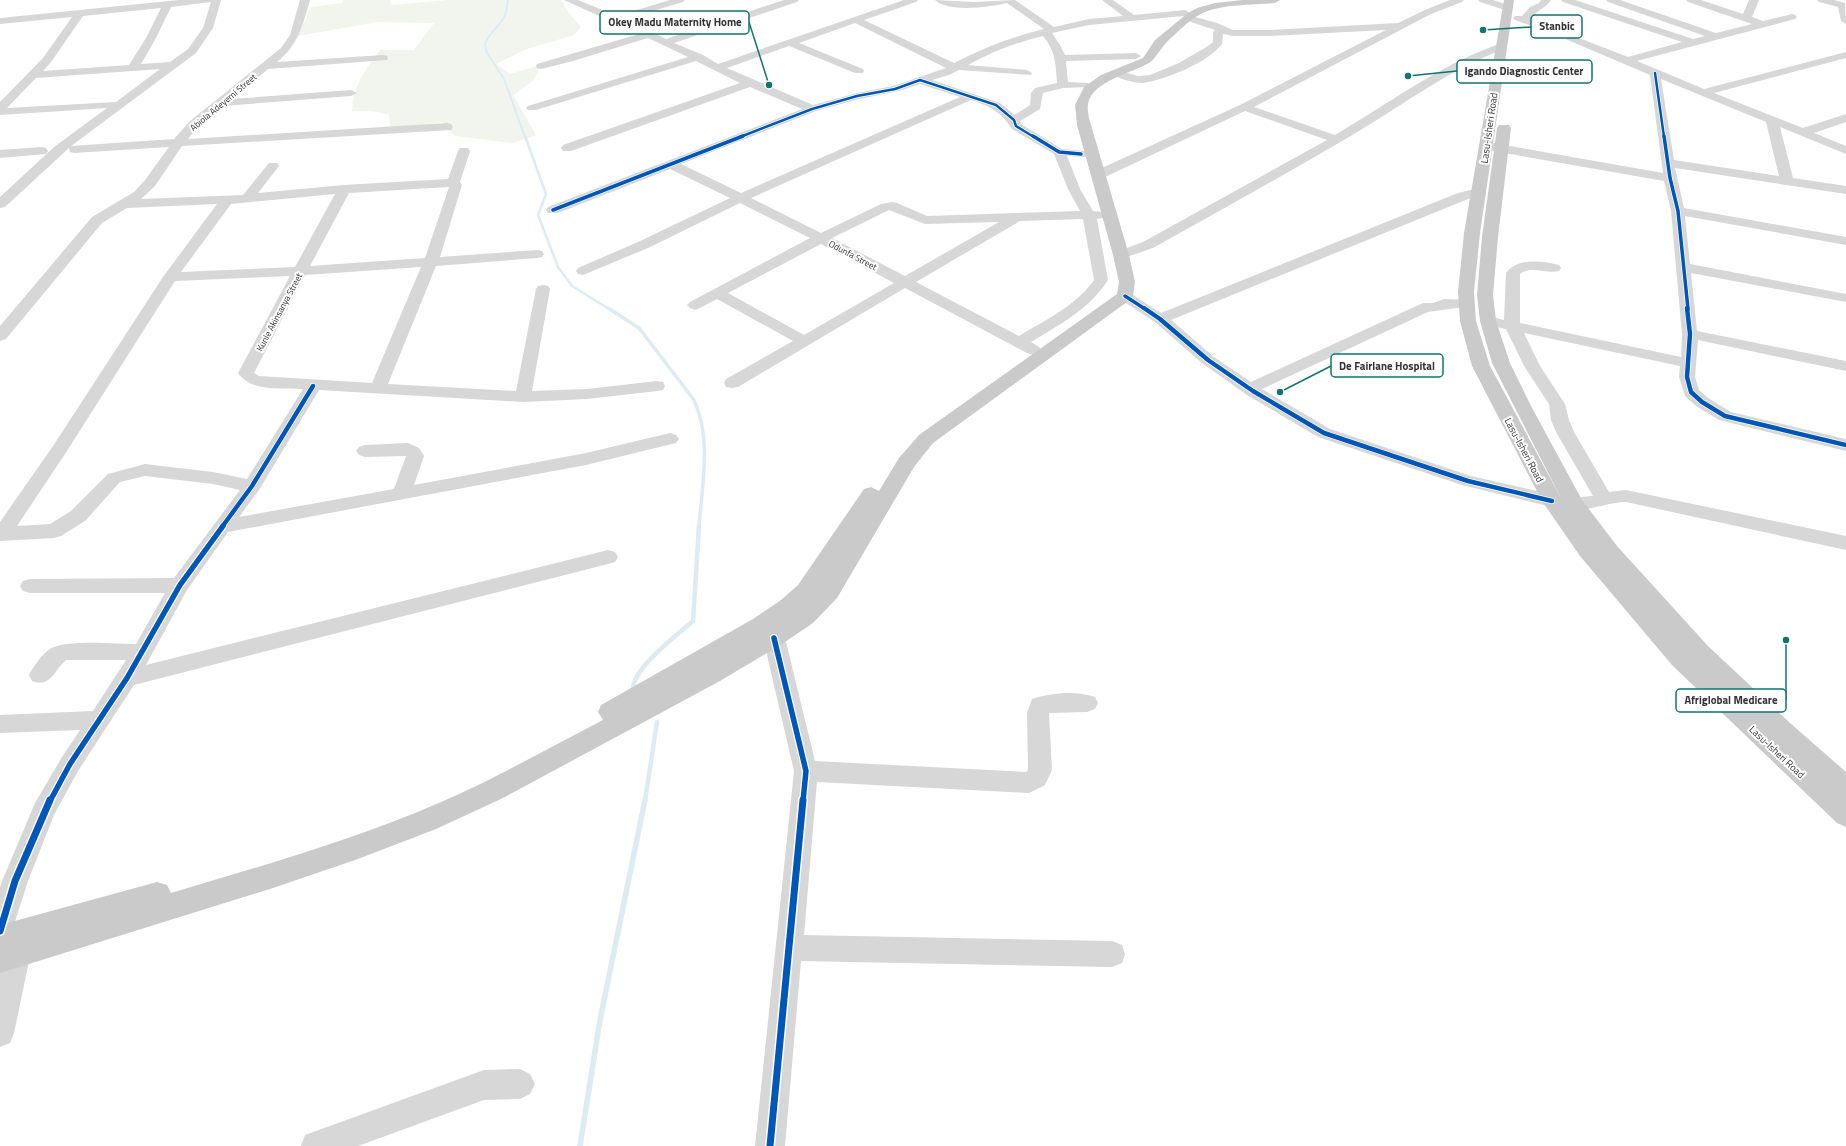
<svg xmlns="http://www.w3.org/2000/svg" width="1846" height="1146" font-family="'Titillium Web',sans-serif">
<rect width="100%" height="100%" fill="#fff"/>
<path fill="#f1f5ed" d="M343,0H390L391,5L449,0H561L568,12L581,27L574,35L524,50L496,64L510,74L541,65L534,80L513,95L536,135L513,143L455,136L442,122L390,130L389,115L373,111H352C355,82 364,72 380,50H414L434,23L377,22L298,36L311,7L342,3Z"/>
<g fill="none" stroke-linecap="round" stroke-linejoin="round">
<path stroke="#ddebf3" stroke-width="2" d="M508,0C506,25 496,23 485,43L487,53L504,79L525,137"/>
<path stroke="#ddebf3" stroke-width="2.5" d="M525,136L546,194L538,215L558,267L572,286L609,309"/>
<path stroke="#ddebf3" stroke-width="3.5" d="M608,308L639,328L694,400C712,439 702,485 699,527"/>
<path stroke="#ddebf3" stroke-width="4.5" d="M633,689C633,668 677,635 693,621L699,526
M645,801L657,722"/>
<path stroke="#ddebf3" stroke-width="5.5" d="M580,1146L600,1020L645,800"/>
<path fill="#d7d7d7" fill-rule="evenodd" d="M179,0H221L213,28L196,53L71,146L174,139L190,121L281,48L290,35L300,0H310C302,27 299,44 277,62L383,55L387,56L388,58L387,60L268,69L232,99L351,90L357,93L351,96L223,106L198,127L188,139L447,123L451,124L453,127L451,130L182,146L155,186L141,199L243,195L269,163H277L279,166L258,193L344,185L448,179L458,151L460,148H468L470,151L460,182L462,185L440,257L537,250L542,251L544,254L542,257L537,258L436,266L388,384L516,391L536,289L538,286L543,285L548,286L550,289L532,391L587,389L657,381L663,382L665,386L663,390L657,391L587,399L523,402L319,390L259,490L239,517L394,489L406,456L365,457L359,455L356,451L359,447L365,445L408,443L419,448L424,456L414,485L586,453L670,433L676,435L679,439L676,443L586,465L228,532L187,590L146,665L608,550L615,552L618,557L615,562L608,564L134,685L78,771L54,815L28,881L9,940L0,944V888L2,881L35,803L62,757L80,730L0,733V715L93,711L126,660H66C54,670 51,688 32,681L29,675C33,667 42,654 50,649C65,639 116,644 136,644L165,593H30L23,591L20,586L23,581L30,579L174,578L240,490L213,484L145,476L120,482L85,521L61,536L54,538L0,541V522L53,446L163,277L217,204L127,208L102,223L6,339L0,341V326L92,217L134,192L145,180L169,147L74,153L70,152L69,148L5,207L0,208V197L54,147L107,108L0,115V102L43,58L72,17L0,24V18ZM211,2L203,28L188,49L170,62L141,64L156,38L171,7ZM161,8L146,38L129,65L43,71L51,62L83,16ZM160,69L116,102L7,108L36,78ZM449,187L425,258L310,266L349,193ZM335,194L295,267L181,272L231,204ZM421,267L372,383L259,376L254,373L305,275ZM290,276L238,373C251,392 282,388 303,389L247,479L213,472L145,464L108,474L71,511L50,524L17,526L65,454L175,281Z
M564,0H578L617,16L670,0H685L683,2L626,19L666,39L784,0H799L797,2L674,43L703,55L718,64L904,0H918L916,2L864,20L954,63C983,48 1012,37 1044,29L1007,3C991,7 948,13 935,0L974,2L1015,0L1054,27L1089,19L1123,16L1102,0H1113L1134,15L1185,10L1190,13L1188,15L1217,23L1233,30H1269L1398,23L1425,10L1450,0H1464L1462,2L1431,14L1254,107L1335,135C1388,104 1438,66 1496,45L1500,44L1505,47L1504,49C1451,69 1407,102 1359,131C1291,171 1222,210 1153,248L1121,259L1116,258L1114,255L1116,252L1143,242L1327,140L1245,111L1103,178H1093L1092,175L1093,172L1240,105L1386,30L1269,36H1233L1223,34L1222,44C1209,62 1165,80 1143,83C1136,83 1129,81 1122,79C1118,77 1114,76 1112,73L1117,70L1138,76L1150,75L1179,63L1208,46L1213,42V32L1215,30L1185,20L1183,18L1184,16L1089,25L1052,33L1060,45L1065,55L1136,53L1141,56L1136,59L1066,61L1068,82L1088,83L1090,85L1088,87L1063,88L1043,93L1040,109L1020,121L1021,124L1062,149L1085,151L1087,154L1085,157L1067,156L1080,189L1093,211L1103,212L1105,215L1103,218L1097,219L1108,280C1089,310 1060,324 1031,342L1039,347L1041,350L1039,353L1033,355L1027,353L905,288L738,387L732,388L726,387L724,383L726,379L793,341L717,299L700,308L695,310L690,308L687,305L690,302L810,238L740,203L648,248L583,275L578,274L576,271L578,268L638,242L730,198L670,169L558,213H548L546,210L548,207L802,109L750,87L571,151H563L561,148L563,145L740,83L696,61L536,110H528L526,108L528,106L688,57L648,38L573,61L541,69L537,68L536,66L537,64L639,34ZM855,23L946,68L893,86L857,93L813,105L727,68L789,46L855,73H863L864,71L863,69L799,43ZM1043,36C1055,50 1056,64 1057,83L1035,88L1031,93L1030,105L1015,115L1000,103L932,80L949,75L959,70L1031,75L1032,73L1027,70L968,65C991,52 1017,42 1043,36ZM920,84L960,97L741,193L681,164L816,111L859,99L899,91ZM971,100C991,107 1000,111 1012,129L1054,154L1068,189L1080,211L927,216L897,203L892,202L881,204L821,233L751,198ZM889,210L925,224L999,222L905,276L832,238ZM1083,219L1094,280C1076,306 1045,320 1019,336L916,282L1020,221ZM821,244L894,283L804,335L728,293Z
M1478,0H1493L1511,6L1513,8L1508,11L1480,2Z
M1541,0H1551C1545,9 1537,10 1530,19L1628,57L1682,42L1563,2L1561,0H1575L1693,39L1705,36L1608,2L1606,0H1620L1716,33L1752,24L1688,2L1686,0H1701L1743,14L1749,0H1759L1752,17L1763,21L1792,14L1795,15L1797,17L1795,19L1637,61L1704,89L1846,52V58L1714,93L1803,128L1846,114V122L1814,133L1846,146V154L1780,127L1793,178L1846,186V194L1675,168L1684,208L1846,237V245L1685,216L1690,264L1846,294V302L1691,273L1697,331L1846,361V371L1698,340L1695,377L1699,390L1708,398L1731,412L1846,439V451L1719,420L1696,406L1685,396L1679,377L1680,366L1524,333L1540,366L1565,404L1569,420L1574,432L1609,492L1626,490L1846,536V550L1626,502C1606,502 1588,513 1567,508L1565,503L1567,498L1593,496L1556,432L1551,420L1549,404L1524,366L1506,329L1483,324L1480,321L1483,318L1488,316L1504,320L1506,273C1517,257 1542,261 1559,265L1561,268L1559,271C1546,274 1531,265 1520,274V323L1681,357L1682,334L1671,211L1664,181L1487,150L1483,149L1481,146L1483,143L1487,142L1663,173L1650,75L1549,32L1515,20L1513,18L1515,16H1522L1530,7L1539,3ZM1661,79L1766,122L1779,176L1674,160Z
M1817,0H1834L1845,3L1846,24L1841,21L1838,7L1819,2Z
M42,147L46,148L48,151L46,154L0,158V150Z
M1479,188L1484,189L1486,192L1484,195L1468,199L1171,320L1214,357L1251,382L1423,303H1433L1444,299L1471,300L1474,303L1471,306L1428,312L1262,389L1330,429L1471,476L1559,496L1561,501L1559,506L1552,507L1462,485L1318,437L1247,395L1202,363L1155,322L1120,299L1118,296L1120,293L1125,292L1130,293L1161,313L1458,193Z
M774,630L781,632L785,638L815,761L1026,772L1028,770L1027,713L1032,699C1050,693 1076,690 1095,697L1098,703L1095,709L1087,712L1049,713L1052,770L1045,785L1029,793L817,782L804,935L1112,941L1122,945L1125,954L1122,963L1112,967L801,961L785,1146H755L794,771L763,638L767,632Z
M18,939L28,943L31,952L14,1033L10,1043L0,1047V972L8,943Z
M520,1069L530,1074L535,1084L530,1094L520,1099L484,1100L358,1146H301L305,1135L316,1131L484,1070Z"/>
<path fill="#cacaca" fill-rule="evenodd" d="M1243,0H1280L1275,3C1254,5 1224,4 1205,12C1192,17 1181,29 1171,38C1163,44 1155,60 1149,63C1132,73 1092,81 1088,104C1087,110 1089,119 1091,125L1129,255L1135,282L1133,296L1131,299L933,443L914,467L837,598L813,623L782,644L720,681L503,798L436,829L358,859L273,888L0,973V925L157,882L167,885L171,893C261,866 354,840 441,802C496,778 549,748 603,720L598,712L601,705L753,619L781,600L798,585L864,489L871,487L879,491L899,458L919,435L1117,294L1119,282L1113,255L1077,125L1075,105L1084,87L1101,75L1143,58L1155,40L1188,13L1197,8L1215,3Z
M1504,0H1514L1480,233L1474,292L1476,321L1490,366L1562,500L1492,363L1480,321L1477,295L1482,237L1497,128L1499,125H1509L1511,128L1498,237L1493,295L1496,321L1510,363L1531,406L1582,500L1617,546L1708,646L1790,723L1846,772V827L1837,823L1672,665L1580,556L1542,501L1472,366L1460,321L1458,292L1464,233Z"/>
<defs>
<path id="cycleway-far4" d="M1655,73L1664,137
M740,137L812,109L857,96L895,89L920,80L996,105L1014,120L1016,126L1034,137"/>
<path id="cycleway-far3" d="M1033,136L1059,152L1081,154
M1664,136L1670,178L1678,211L1688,309
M553,210L743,136
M1125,296L1145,309"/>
<path id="cycleway-far2" d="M1144,308L1160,319L1208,360L1253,391L1324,433L1468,481L1552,501
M1687,308L1690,334L1687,377L1691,392L1702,402L1725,416L1846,445
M222,527L252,486L313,386"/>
<path id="cycleway-far1" d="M774,638L806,771L803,801
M50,801L70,764L127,678L180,585L223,526"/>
<path id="cycleway" d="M0,931L15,881L50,800
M770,1146L803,800"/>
</defs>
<use href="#cycleway-far4" stroke="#fff" stroke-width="4"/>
<use href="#cycleway-far3" stroke="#fff" stroke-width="5"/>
<use href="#cycleway-far2" stroke="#fff" stroke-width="6"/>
<use href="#cycleway-far1" stroke="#fff" stroke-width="8"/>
<use href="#cycleway" stroke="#fff" stroke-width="10"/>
<use href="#cycleway-far4" stroke="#0057b8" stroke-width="2.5"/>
<use href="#cycleway-far3" stroke="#0057b8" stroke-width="3.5"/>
<use href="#cycleway-far2" stroke="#0057b8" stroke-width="4.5"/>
<use href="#cycleway-far1" stroke="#0057b8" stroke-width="5.5"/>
<use href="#cycleway" stroke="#0057b8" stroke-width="7"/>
</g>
<g text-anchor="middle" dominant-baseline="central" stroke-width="4" stroke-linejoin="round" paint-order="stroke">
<g font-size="9" fill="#333" stroke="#fff">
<text transform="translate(223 102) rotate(-40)">Abiola Adeyemi Street</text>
<text transform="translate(853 255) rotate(28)">Odunfa Street</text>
<text transform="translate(279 312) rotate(-62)">Kunle Akinsanya Street</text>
</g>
<g font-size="10" fill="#333" stroke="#fff">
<text transform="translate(1489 128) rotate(-82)">Lasu-Isheri Road</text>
<text transform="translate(1524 450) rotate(62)">Lasu-Isheri Road</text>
<text transform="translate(1777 752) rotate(43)">Lasu-Isheri Road</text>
</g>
</g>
<path fill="none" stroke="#0f766e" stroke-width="1.5" d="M769 85L749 22M1483 30L1531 27M1408 76L1457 71M1280 392L1331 366M1786 640L1786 700"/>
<g fill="#0f766e" stroke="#fff" stroke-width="1.5">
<circle cx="769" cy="85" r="4"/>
<circle cx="1483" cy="30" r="4"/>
<circle cx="1408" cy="76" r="4"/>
<circle cx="1280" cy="392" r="4"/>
<circle cx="1786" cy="640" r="4"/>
</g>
<g fill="#fff" stroke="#0f766e" stroke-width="1.5">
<rect x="600" y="11" width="149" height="23" rx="4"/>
<rect x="1531" y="15" width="51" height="23" rx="4"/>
<rect x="1457" y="60" width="135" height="23" rx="4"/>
<rect x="1331" y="354" width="112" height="23" rx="4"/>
<rect x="1676" y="689" width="110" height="23" rx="4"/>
</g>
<g font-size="11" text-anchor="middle" font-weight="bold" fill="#333">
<text x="675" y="26">Okey Madu Maternity Home</text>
<text x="1557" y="30">Stanbic</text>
<text x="1524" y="75">Igando Diagnostic Center</text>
<text x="1387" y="370">De Fairlane Hospital</text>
<text x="1731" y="704">Afriglobal Medicare</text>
</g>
</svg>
